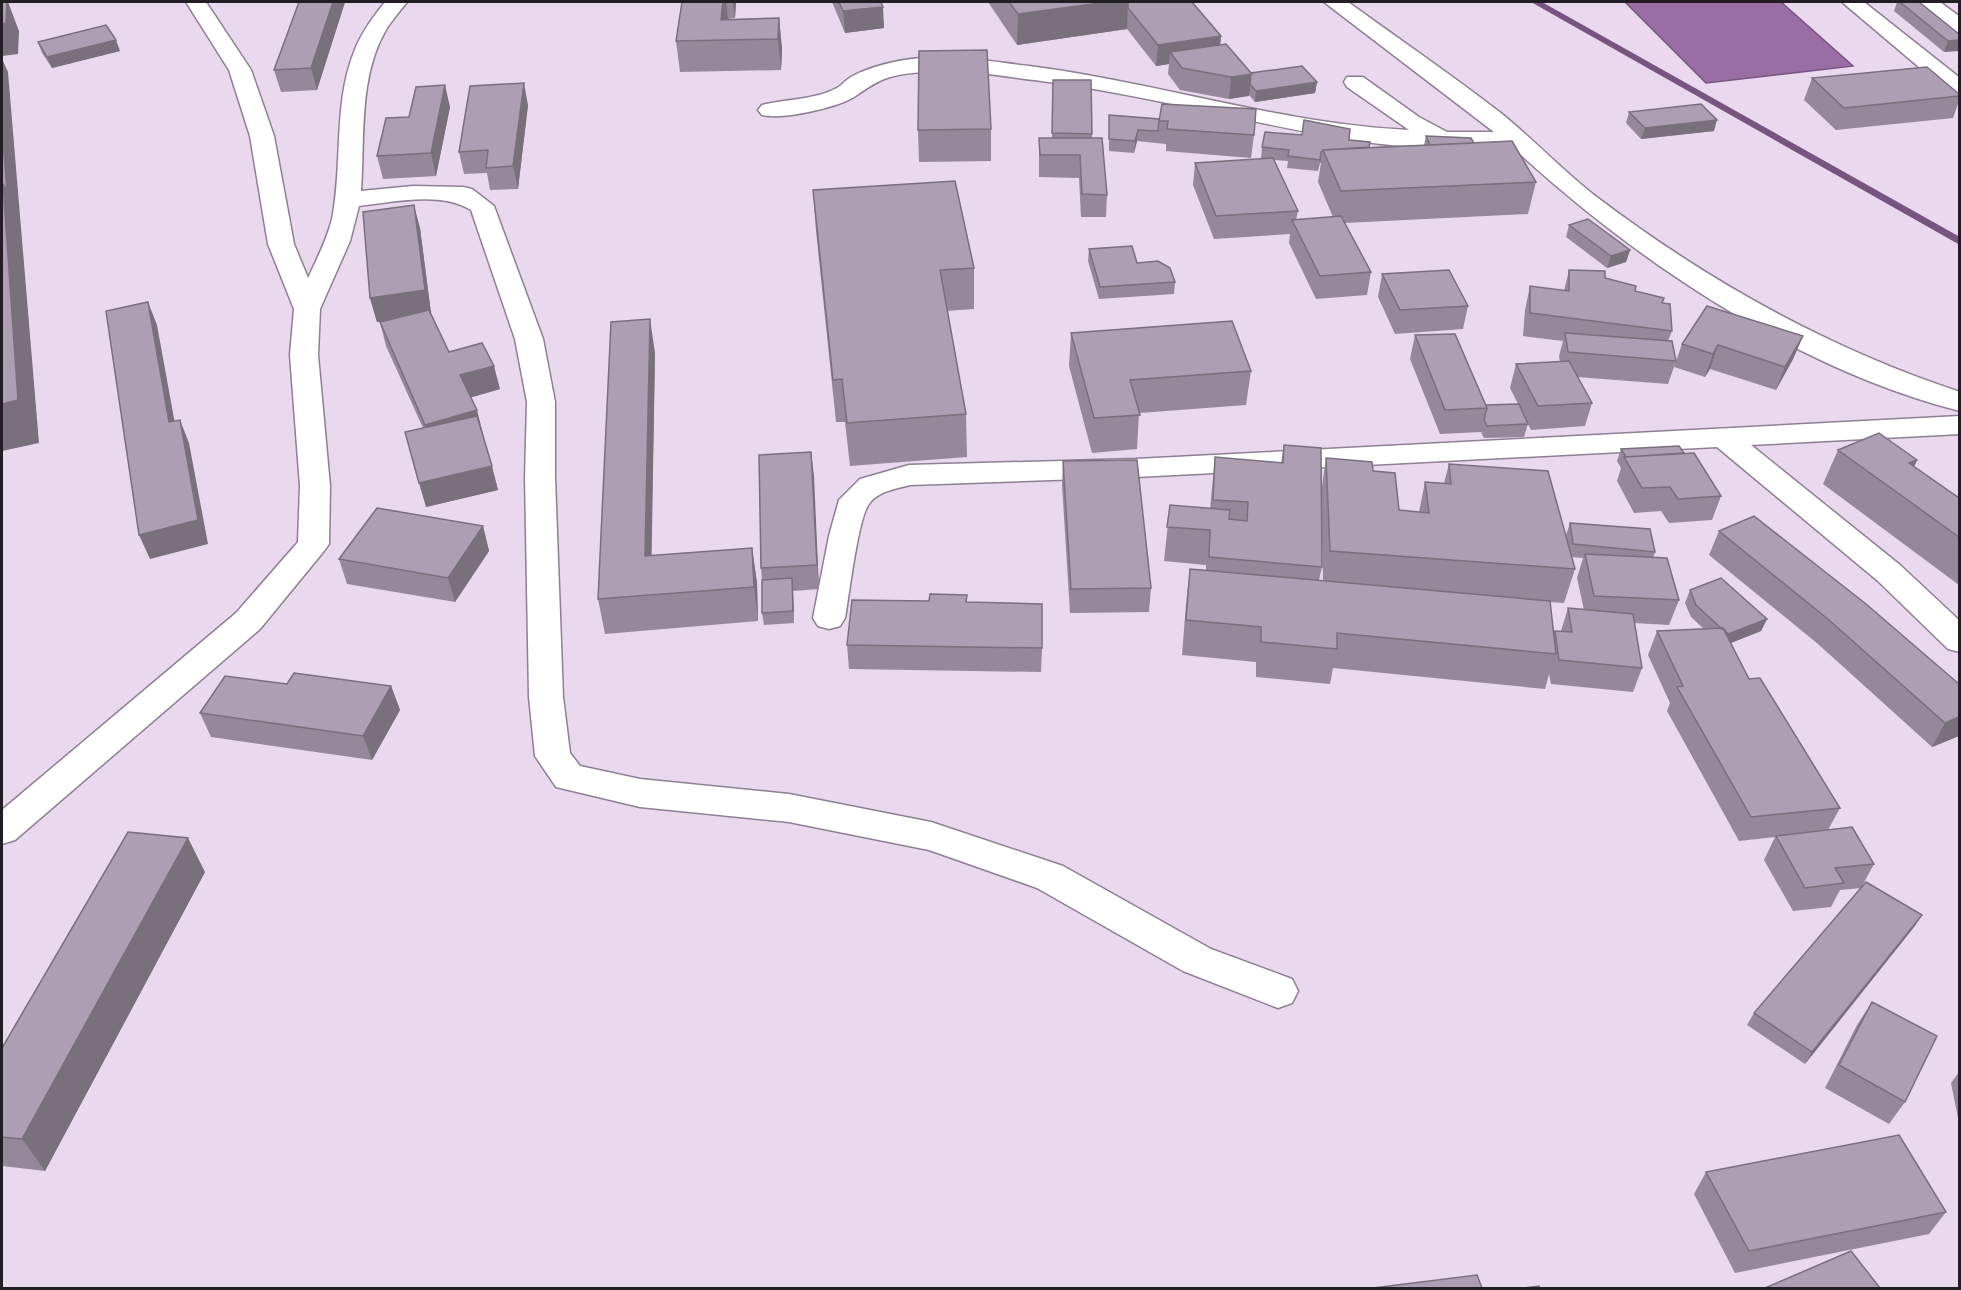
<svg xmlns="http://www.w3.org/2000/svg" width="1961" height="1290" font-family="'Noto Serif',serif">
<rect width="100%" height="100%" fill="#e9d8ee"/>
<path fill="#996ea5" stroke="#76567f" stroke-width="1.5" d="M1625,2H1781L1853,66L1706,83Z"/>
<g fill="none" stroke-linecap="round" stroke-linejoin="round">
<path fill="#76567f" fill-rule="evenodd" d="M1531,2H1542L1960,237V245Z"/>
<defs>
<path id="minor" d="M186,2H206L251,70L274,136L294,244L308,278C317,259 327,239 332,219C343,165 333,104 354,52C361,33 373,17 385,2H407C400,11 393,19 387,28C358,76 365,137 361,191L413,186L463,187L472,189L494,206L543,339L555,402V477L563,697L570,753L580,766L640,779L789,794L931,822L1063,866L1211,949L1292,979L1298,991L1292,1003L1278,1008L1183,971L1037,888L929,850L789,822L640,807L556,787L535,756L529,697L525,477L527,402L515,339L471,210C441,191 393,202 359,206L350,241L320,309L318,355L330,486L329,544L324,551L260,629L15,840L2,844V810L236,613L298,542L300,486L290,355L294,309L268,244L250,136L229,70Z
M1324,2H1348C1399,39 1452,75 1502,114C1534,140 1562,170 1594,195C1706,280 1826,348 1960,392V411C1795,369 1633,259 1510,145C1463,147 1412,149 1365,142C1254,125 1146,94 1034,80C1013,78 992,73 971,73C944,72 916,70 890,77C876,81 866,89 854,97C836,108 782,120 762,115L758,110L762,105C786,99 814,100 837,88C842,85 846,80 851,77C871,66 898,60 921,58C957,55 994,62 1029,66C1156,82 1281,124 1409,130L1347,87L1344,82L1347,77H1363L1419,117L1447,132H1494Z
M1842,2H1864L1960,78V97L1952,95Z
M1917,2H1940L1960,17V34L1952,33Z
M1960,416V434L1751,445L1900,565L1960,621V652L1948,649L1878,581L1717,447L1136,477L910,485C896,489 878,491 869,504C858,518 849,596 845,618L840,626L829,629L818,626L813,618L829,536L839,500L860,479L909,465L1136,459Z"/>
</defs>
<use href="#minor" stroke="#8f7f94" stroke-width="3"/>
<use href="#minor" fill="#fff" fill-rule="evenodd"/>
</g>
<path fill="#96889a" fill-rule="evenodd" d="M299,2H345L317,90L281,92L274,70Z
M682,2H736L735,18L728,19L779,18L782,49L781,70L680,72L676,41Z
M832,2H881L884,28L845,33Z
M988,2H1192L1221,36L1220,45L1251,73L1317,82L1315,93L1255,102L1249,95L1229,99L1180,90L1168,74L1169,64L1156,66L1127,29L1017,45Z
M1897,2H1919L1959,34L1944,52L1894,11Z
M38,42L120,51L52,68L42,53Z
M1812,78L1959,94V101L1953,118L1836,130L1804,100Z
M1053,80L1092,134V138L1107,195L1106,217H1081L1079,178L1039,177V138H1052Z
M528,105L518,189L490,190L487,173L464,174L459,152Z
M450,107L436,176L383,179L377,156L409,117Z
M1629,112L1714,131L1641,139L1626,123Z
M1109,115L1159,119L1254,135L1251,158L1166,151V144L1137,141L1134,153L1109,151Z
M991,129V161L919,162L918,130Z
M1302,135L1349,140L1369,147L1424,145L1426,136L1474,143L1536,182L1528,214L1345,223L1371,272L1367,295L1316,299L1289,243L1290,234L1214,239L1193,185L1195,163L1261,159L1262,147ZM1274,160L1288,161L1287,168L1318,171L1320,163H1321L1318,182L1333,217L1296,220L1298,211Z
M813,190L974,268V309L947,311L966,414L967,457L850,466L845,422H836L816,231Z
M1569,225L1630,250L1626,262L1607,268L1566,237Z
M420,228L431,313L449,352L500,389L471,397L483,434L498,490L426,507L423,428L386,346L380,322L388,320L377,322L370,298Z
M1089,249L1137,263L1175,282L1174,294L1099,299L1088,261Z
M1569,270L1605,278L1635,291L1664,298L1662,303L1672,331L1668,341L1676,361L1668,384L1577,377L1592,403L1585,426L1531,430L1521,410L1528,424L1524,437L1484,438L1481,432L1440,434L1410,359L1415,335L1486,405L1518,404L1510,388L1516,364L1560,362L1559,356L1563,341L1523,336L1525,310L1530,286L1564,291Z
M1382,274L1468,306L1463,329L1395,334L1378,297Z
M1071,333L1251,371L1246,405L1139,413L1137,449L1092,453L1069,366Z
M1803,336L1793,359L1776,390L1710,369L1705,377L1674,367L1682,344Z
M655,353L651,556L752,548L757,583L758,621L605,634L598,599Z
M1284,445L1322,486L1326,458L1373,471L1399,510L1419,512L1425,482L1444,483L1449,464L1567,542L1566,535L1570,523L1655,552L1653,558L1679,600L1669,625L1634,623L1642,668L1633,692L1551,684L1549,674L1545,689L1333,668L1330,684L1256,677V662L1182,655L1186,604L1190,569L1206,570V565L1164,561L1170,505L1210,509L1215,457L1281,463ZM1322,532L1323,581L1319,580L1322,567ZM1572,557L1583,558L1577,578L1584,610L1568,608L1561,631H1555L1554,634L1550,602L1564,603L1575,569Z
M1621,449L1684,453L1721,496L1712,520L1669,523L1661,511L1634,513L1617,481L1621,468L1617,461Z
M1838,450L1917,460L1914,467L1959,498V585L1823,484Z
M811,452L819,589L793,591L794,623L764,625L762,613V580L761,568Z
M1063,461L1151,588L1149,612L1070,613L1062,485Z
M483,526L489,551L455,602L347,584L339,559Z
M1719,531L1959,684V736L1932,747L1818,644L1709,555Z
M1690,590L1767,619L1761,631L1731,643L1749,679L1840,808L1828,830L1874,864L1861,888L1840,890L1831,907L1793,911L1764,860L1775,837L1739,841L1667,711L1670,703L1648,655L1657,631L1704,629L1691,617L1685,603Z
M967,595V602L1042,648L1041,672L849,669L847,645L929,601Z
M287,684L391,686L400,710L372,760L211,737L200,713Z
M205,872L45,1171L2,1166V1048Z
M1922,915L1914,927L1805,1064L1747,1025L1754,1013Z
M1872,1002L1905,1102L1889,1124L1825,1088L1857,1025Z
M1959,1072V1123L1951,1083Z
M1706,1172L1946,1212L1929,1234L1735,1273L1694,1194Z"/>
<path fill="#7a6f7d" d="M2,2H10H8L19,31L18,54L2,56V59L8,72L39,443L2,451Z
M333,2H345L317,90L311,68Z
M723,2H726L728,19L726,40L721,20Z
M733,2H736L735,18Z
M1108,2H1128L1127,29L1017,45L1018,14Z
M883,7L884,28L845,33L843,11Z
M779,18L782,49L781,70L778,39Z
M1221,36L1219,57L1170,52L1169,64L1156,66L1158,45Z
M116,40L120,51L52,68L47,57Z
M1959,40V51L1944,52L1948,41Z
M1252,74L1249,96L1229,99L1231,77Z
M1317,82L1315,93L1255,102L1256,91Z
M524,83L528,105L518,189L513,166Z
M445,85L450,107L436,176L431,153Z
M1717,120L1714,131L1641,139L1645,128Z
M1138,130L1137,141L1134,153L1135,141Z
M414,205L420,228L431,313L377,322L370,298Z
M1630,250L1626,262L1607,268L1611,256Z
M148,302L157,325L179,446L169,422Z
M650,319L655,353L651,591L645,556Z
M1803,336L1793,359L1776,390L1785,367Z
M1718,345L1710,369L1705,377L1713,354Z
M494,366L500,389L466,399L460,375Z
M477,410L483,434L431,449L425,425Z
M180,420L189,443L208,544L150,559L139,535Z
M811,452L814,476L819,589L817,565Z
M1917,460L1901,495L1909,463Z
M492,466L498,490L426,507L419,483Z
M483,526L489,551L455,602L448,578Z
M752,548L757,583L758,621L754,587Z
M792,578L793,591L794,623L793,611Z
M1767,619L1761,631L1723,646L1728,634Z
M391,686L400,710L372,760L363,736Z
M1959,717V736L1932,747L1945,723Z
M188,838L205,872L45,1171L22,1139Z
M1922,915L1914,927L1805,1064L1812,1052Z"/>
<path fill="#ae9eb3" stroke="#7a6f7d" stroke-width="1.5" d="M2,2H7L6,23L2,24Z
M299,2H333L311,68L274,70Z
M682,2H723L721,20L779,18L778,39L676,41Z
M839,2H881L883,7L843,11Z
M1009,2H1108L1018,14Z
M1128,2H1192L1221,36L1158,45L1128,8Z
M1900,2H1919L1959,34V40L1948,41Z
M106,25L116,40L47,57L38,42Z
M1226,44L1252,74L1231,77L1182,68L1170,52Z
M987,50L991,129L918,130L919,51Z
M1302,66L1317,82L1256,91L1250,84L1251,73Z
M1927,67L1959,94V96L1844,108L1812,78Z
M1053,80H1091L1092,134L1052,133Z
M524,83L513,166L486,168L488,150L459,152L470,86Z
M445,85L431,153L377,156L386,118L409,117L416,87Z
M1162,104L1256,109L1254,135L1167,129L1168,121H1159Z
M1701,104L1717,120L1645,128L1629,112Z
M1109,115L1159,119L1158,131L1138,130L1135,141L1109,139Z
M1304,120L1350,129L1349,140L1370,142L1369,147L1323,150L1322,152H1321L1320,160L1288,156L1289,150L1262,147L1265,132L1302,135Z
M2,127L7,192L3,184H2Z
M1426,136L1471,138L1474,143L1430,145Z
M1039,138H1102L1107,195L1082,194L1080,155H1040Z
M1512,141L1536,182L1341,191L1323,150Z
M1273,158L1298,211L1216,216L1195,163Z
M955,181L974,268L940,270L966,414L847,423L842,379L833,380L813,190Z
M2,184H3L18,400L2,404Z
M414,205L425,290L370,298L363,212Z
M1341,216L1371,272L1320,276L1292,220Z
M1588,219L1630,250L1611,256L1569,225Z
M1132,246L1137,263L1158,261L1170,268L1175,282L1100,287L1089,249Z
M1449,270L1468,306L1400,310L1382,274Z
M1569,270L1605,271V278L1636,286L1635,291L1664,298L1662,303L1670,304L1672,331L1530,313V286L1569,291Z
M148,302L169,422L180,420L198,520L139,535L106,311Z
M1707,306L1803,336L1785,367L1718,345L1713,354L1682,344Z
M429,310L449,352L482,343L494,366L460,375L477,410L425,425L380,322Z
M650,319L645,556L752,548L754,587L598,599L611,322Z
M1232,321L1251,371L1130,380L1140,415L1094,418L1071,333Z
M1565,333L1672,341L1676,361L1568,352Z
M1455,334L1487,408L1445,410L1415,335Z
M1569,361L1592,403L1538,406L1516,364Z
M1519,404L1528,424L1487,426L1484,420L1487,408L1486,405Z
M477,416L492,466L419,483L405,432Z
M1879,433L1917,460L1909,463L1959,498V537L1838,450Z
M1284,445L1321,448L1322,567L1209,557L1210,530L1167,527L1170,505L1230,510L1229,519L1247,521L1248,502L1213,500L1215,457L1283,463Z
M1679,446L1684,453L1626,457L1621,449Z
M811,452L817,565L761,568L759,455Z
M1694,453L1721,496L1678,499L1670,487L1642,488L1624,457Z
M1326,458L1372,462L1373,471L1395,473L1399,510L1429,513L1425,482L1451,484L1449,464L1548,471L1575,569L1330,551Z
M1137,460L1151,588L1071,589L1063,461Z
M377,508L483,526L448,578L339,559Z
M1754,516L1866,604L1959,684V717L1945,723L1829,620L1719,531Z
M1570,523L1650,529L1655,552L1573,544Z
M1585,554L1667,558L1679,600L1594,596Z
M1190,569L1550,601L1556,654L1337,633V649L1261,642V627L1186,620Z
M792,578L793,611L762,613V580Z
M1721,578L1767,619L1728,634L1723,628L1722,629L1696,605L1690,590Z
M930,594L967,595L966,602L1042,604V648L847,645L852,600L929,601Z
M1568,608L1633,614L1642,668L1559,660L1555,631L1572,632Z
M1723,628L1749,679L1760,678L1840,808L1751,817L1677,687L1683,686L1657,631Z
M294,673L391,686L363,736L200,713L225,676L287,684Z
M1852,827L1874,864L1835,868L1844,883L1805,888L1776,836Z
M128,832L188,838L22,1139L2,1137V1048Z
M1866,882L1922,915L1812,1052L1754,1013Z
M1872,1002L1937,1036L1905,1102L1839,1065Z
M1899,1135L1946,1212L1749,1251L1706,1172Z
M1851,1251L1880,1288H1765Z
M1477,1275L1482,1288H1373Z
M1539,1286L1540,1288H1524Z"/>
<rect width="1961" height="1290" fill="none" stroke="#231d25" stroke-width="6"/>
</svg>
